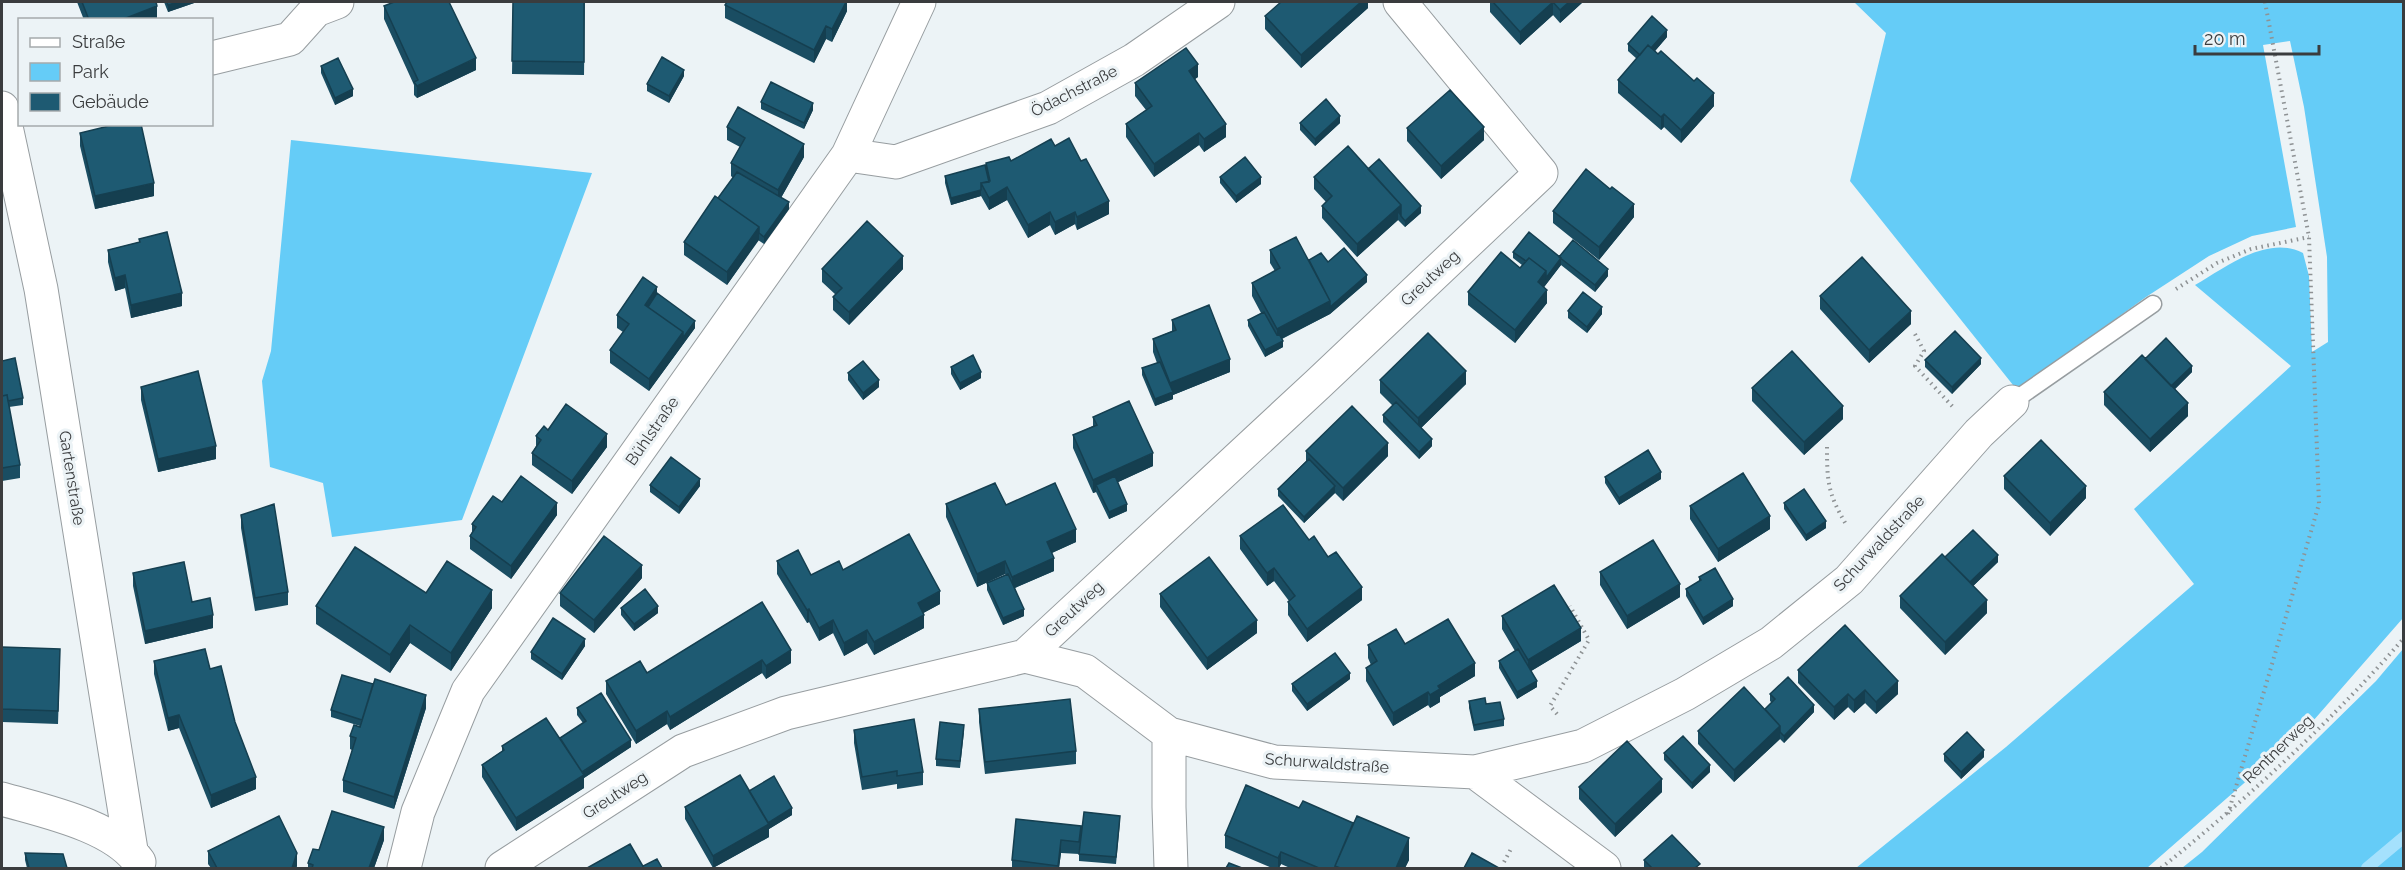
<svg xmlns="http://www.w3.org/2000/svg" width="2405" height="870" font-family="Raleway,sans-serif">
<rect width="100%" height="100%" fill="#ecf3f6"/>
<path fill="#65ccf7" d="M1854,2H2403V618L2306,729L2147,868H1856L2006,747L2194,584L2134,509L2291,366L2195,285C2225,268 2267,234 2303,253L2309,276L2312,352L2328,342L2327,257L2304,107L2290,41L2263,45L2296,227L2252,236L2209,256L2146,297L2017,390L1850,181L1886,33Z
M291,140L592,173L462,520L332,537L323,483L270,467L262,381L271,351Z
M2403,649V868H2182L2202,852L2376,681Z"/>
<g fill="none" stroke-linecap="round" stroke-linejoin="round">
<path stroke="#a5e1fd" stroke-width="12" d="M2367,868L2404,837"/>
<defs>
<path id="lane" d="M2012,402L2153,304"/>
<path id="street" d="M212,58L290,39L316,10L337,2
M2,108L41,289L131,850
M848,155L896,162L1048,108L1134,60L1218,2
M1025,656L1085,671L1169,734L1274,762L1475,772L1583,746L1685,694L1771,643L1849,580L1979,433L2012,402
M1169,734V807L1171,868
M1475,772L1604,868
M2,799C43,811 113,825 139,862
M404,868L418,812L468,691L848,155L919,2
M502,868L683,751L786,713L1025,656L1319,383L1541,173L1400,2"/>
</defs>
<use href="#lane" stroke="#979da0" stroke-width="19"/>
<use href="#street" stroke="#979da0" stroke-width="35"/>
<path stroke="#8e9294" stroke-width="4" stroke-dasharray="1.5 4.5" stroke-linecap="butt" d="M2176,289L2217,263L2251,249L2309,237
M1915,334L1924,351L1915,366L1953,407
M1827,447C1827,483 1828,494 1847,526
M1557,714L1550,706L1589,640L1570,606
M2228,814L2319,504L2309,237L2265,2
M1504,862L1512,847
M2161,868C2247,799 2332,721 2404,638"/>
<use href="#lane" stroke="#fff" stroke-width="16"/>
<use href="#street" stroke="#fff" stroke-width="33"/>
</g>
<path fill="#1a4d62" d="M77,2H156L157,19L84,20Z
M164,2H197L168,12Z
M513,2H585L584,75L512,74Z
M847,2V11L832,42L826,39L814,63L725,18V5Z
M1368,2V8L1301,68L1265,29V16Z
M1490,2H1583L1560,23L1553,15L1520,45L1490,12Z
M384,6L476,70L417,98L414,95V85L384,19Z
M1667,37L1655,51L1714,106L1681,143L1664,127L1661,130L1618,93V80L1637,59L1628,51V44Z
M321,66L353,96L335,105L321,73Z
M684,76L669,103L647,91V84Z
M1198,77L1195,79L1226,137L1204,152L1199,145L1154,177L1126,137V124L1146,110L1135,96V83Z
M761,102L813,110L804,129L761,109Z
M1300,123H1340L1315,146L1300,130Z
M727,127L804,157L781,198L789,209L764,244L758,240L727,285L684,255V242L718,198L733,178L731,176V163L740,147L727,140Z
M1407,128L1484,140L1441,179L1407,141Z
M80,133L154,196L95,209L80,146Z
M1055,146L1109,214L1077,230L1075,224L1055,235L1050,225L1028,238L1007,200L989,210L981,196L951,205L945,183V176L986,168V163L1011,161Z
M1368,169L1421,213L1405,227L1398,220L1357,257L1322,218V206L1326,202L1314,189V177Z
M1220,177L1261,184L1236,203L1220,183Z
M1610,189L1634,217L1599,260L1553,223V211Z
M139,239L182,306L131,318L125,288L115,291L108,262V250L139,242Z
M1270,250L1309,260L1328,262L1367,282L1330,314L1282,339L1283,347L1265,357L1248,326V320L1261,313L1252,296V283L1275,271L1270,263Z
M1513,252L1559,257L1608,276L1595,292L1561,265L1544,287L1547,303L1515,343L1468,305V292L1520,268L1522,265L1513,258Z
M822,269H903L849,325L833,310V297L836,295L822,282Z
M657,293L695,328L649,391L610,363V350L623,332L617,328V315Z
M1820,296L1911,324L1869,363L1820,309Z
M1568,311L1602,314L1587,333L1568,318Z
M1172,320L1230,372L1173,395V399L1155,406L1142,375V368L1157,363L1153,352V339L1172,331Z
M2145,359L2192,372L2175,389L2188,416L2150,452L2104,405V392Z
M1925,360L1981,364L1952,394L1925,367Z
M2,361L23,398V405L9,407L20,465V478L2,481Z
M951,367L981,378L960,390L951,374Z
M848,373L879,387L863,400L848,380Z
M1380,380L1466,384L1421,428L1432,446L1419,459L1383,422V415L1393,406L1380,393Z
M141,387L216,459L158,472L141,400Z
M1752,388L1843,419L1804,455L1752,401Z
M1093,417L1153,466L1118,482L1127,511L1109,519L1096,492L1093,493L1073,448V435L1093,426Z
M548,430L607,447L572,494L532,465V453L536,446V436Z
M1306,451L1388,456L1343,501L1335,493L1304,523L1278,496V489L1306,461Z
M2004,476L2086,498L2050,536L2004,489Z
M1605,477L1661,479L1619,505L1605,483Z
M650,485L700,486L679,514L650,492Z
M502,502L557,515L511,579L470,549V536L472,532V524Z
M1784,503L1826,528L1806,541L1784,509Z
M946,504L1006,505L1076,542L1052,553L1054,571L1015,588L1024,616L1003,625L987,590V583L1006,575L1005,574L977,587L946,517Z
M1690,506L1770,529L1718,562L1690,519Z
M241,515L288,592V605L255,611L241,528Z
M1240,536L1309,540L1328,557L1362,600L1307,642L1288,615V602L1289,601L1274,581L1267,586L1240,549Z
M1945,557L1998,562L1973,586L1987,613L1945,655L1900,608V596Z
M777,561L811,575L843,570L940,604L923,613L924,628L874,655L867,643L844,656L833,633L819,641L809,622L807,623L777,574Z
M1600,572L1680,597L1627,629L1600,585Z
M133,573L192,602L213,628L145,644L133,586Z
M1699,577L1733,606L1703,625L1686,596V589L1699,581Z
M642,578L594,633L560,606V593Z
M426,593L492,608L451,671L410,643L390,673L316,624V606Z
M1160,594L1257,633L1207,670L1160,607Z
M762,602L791,663L766,679L762,673L670,730L667,724L636,744L606,694V681L647,673Z
M621,608L658,613L634,631L621,615Z
M1502,616L1581,641L1531,671L1537,687L1517,699L1499,668V661L1515,651L1502,629Z
M1405,644L1475,676L1440,697V702L1430,708L1428,705L1393,726L1366,681V668L1371,665L1368,658V645Z
M585,646L562,680L531,659V652Z
M2,647L60,662L58,724L2,722Z
M154,661L210,669L256,789L211,808L179,728L168,731L154,674Z
M1798,670L1898,694L1876,714L1865,703L1854,713L1848,707L1834,720L1798,683Z
M1350,679L1307,711L1292,691V684Z
M1770,694L1814,712L1784,743L1780,739L1734,782L1698,744V731L1765,709L1772,703L1770,701Z
M1469,701L1486,704L1504,719V726L1474,731L1469,708Z
M426,708L394,809L343,792V780L352,750L350,749V736L360,726L331,717V710Z
M577,708L631,747L584,778V788L516,831L482,777V765L502,751V746L560,738L583,723L577,715Z
M979,709L1076,751V764L985,774L979,722Z
M854,730L923,772V785L897,789V784L862,790L854,743Z
M964,732L960,768L936,766V759Z
M1664,753L1710,772L1692,789L1664,760Z
M1944,754L1984,757L1961,779L1944,761Z
M1579,787L1662,792L1615,837L1579,799Z
M749,791L792,815L769,829V837L713,868L685,819V807Z
M1120,822L1116,864L1079,861V854L1061,853L1059,868H1012V860L1081,826Z
M1225,835L1409,860L1405,868H1290L1281,864L1279,868H1272L1225,848Z
M384,840L374,868H308V863L319,850Z
M208,851L297,866L296,868H211L208,864Z
M25,853L67,868H27L25,860Z
M1644,860L1700,868H1645L1644,867Z"/>
<path fill="#153f50" d="M178,2H197L168,12V5Z
M846,2H847V11L832,42V29Z
M1361,2H1368V8L1301,68V55Z
M1553,2V15L1520,45V32Z
M1569,2H1583L1560,23V10Z
M157,6V19L121,20Z
M826,26V39L814,63V50Z
M1667,30V37L1643,65V58Z
M476,58V70L417,98V86Z
M1198,64V77L1189,83V71Z
M684,70V76L669,103V96Z
M353,89V96L335,105V98Z
M1714,93V106L1681,143V130Z
M813,103V110L804,129V123Z
M1664,114V127L1661,130V117Z
M1340,116V123L1315,146V139Z
M1226,124V137L1204,152V139Z
M1484,127V140L1441,179V166Z
M1199,133V145L1154,177V164Z
M804,144V157L778,203V190Z
M1261,177V184L1236,203V196Z
M154,183V196L95,209V196Z
M1007,187V200L989,210V198Z
M981,190V196L951,205V198Z
M1109,201V214L1077,230V217Z
M789,202V209L764,244V237Z
M1634,204V217L1599,260V247Z
M1401,205V216L1398,213V220L1357,257V244Z
M1421,206V213L1405,227V221Z
M1050,212V225L1028,238V225Z
M1075,212V224L1055,235V222Z
M759,227V240L727,285V272Z
M903,256V269L849,325V312Z
M1561,258V265L1538,295V282L1546,271Z
M1608,269V276L1595,292V285Z
M125,275V288L115,291V278Z
M1367,275V282L1330,314L1277,341V329Z
M657,287V300L648,313L645,305Z
M1547,290V303L1515,343V330Z
M182,293V306L131,318V305Z
M1602,307V314L1587,333V327Z
M1911,311V324L1869,363V350Z
M695,321V328L649,391V379L683,332Z
M1283,341V347L1265,357V350Z
M1981,358V364L1952,394V387Z
M1230,359V372L1173,395V399L1155,406V399L1170,393V383Z
M2192,366V372L2168,396V389Z
M1466,371V384L1418,431V418Z
M981,372V378L960,390V383Z
M879,380V387L863,400V393Z
M2188,403V416L2150,452V439Z
M1843,406V419L1804,455V442Z
M607,434V447L572,494V481Z
M1432,439V446L1419,459V452Z
M1388,443V456L1343,501V488Z
M216,446V459L158,472V459Z
M1153,453V466L1099,491L1096,485V492L1093,493V480Z
M1661,472V479L1619,505V498Z
M700,479V486L679,514V507Z
M1335,486V493L1304,523V517Z
M2086,486V498L2050,536V523Z
M557,503V515L511,579V566Z
M1127,504V511L1109,519V512Z
M1770,516V529L1718,562V549Z
M1826,521V528L1806,541V535Z
M1076,529V542L1047,555V542Z
M1998,555V562L1967,592V585Z
M1054,558V571L1012,589V577Z
M1005,561V574L977,587V574Z
M642,565V578L594,633V620Z
M1274,568V581L1267,586V573Z
M1680,584V597L1627,629V616Z
M1362,587V600L1307,642V629Z
M492,590V608L451,671V653Z
M940,591V604L918,616V603Z
M1733,599V606L1703,625V618Z
M1987,600V613L1945,655V642Z
M658,606V613L634,631V624Z
M809,609V622L807,623V610Z
M1024,609V616L1003,625V618Z
M213,615V628L145,644V631Z
M924,615V628L874,655V642Z
M833,620V633L819,641V628Z
M1257,620V633L1207,670V658Z
M410,625V643L390,673V655Z
M1581,628V641L1528,673V660Z
M867,630V643L844,656V643Z
M585,639V646L562,680V674Z
M791,650V663L766,679V666Z
M762,660V673L670,730V717Z
M1475,663V676L1440,697V702L1430,708V695L1438,686Z
M1350,673V679L1307,711V704Z
M1537,681V687L1517,699V692Z
M1898,681V694L1876,714V702Z
M1865,690V703L1854,713V700Z
M1428,692V705L1393,726V713Z
M1848,694V707L1834,720V707Z
M426,695V708L394,809V797Z
M1814,705V712L1784,743V736Z
M667,711V724L636,744V731Z
M179,715V728L168,731V718Z
M1780,726V739L1734,782V770Z
M631,740V747L584,778V788L516,831V818L580,774Z
M1984,750V757L1961,779V772Z
M1710,765V772L1692,789V783Z
M256,777V789L211,808V795Z
M1662,779V792L1615,837V824Z
M792,808V815L769,829V837L713,868V856Z
M384,827V840L374,868H369Z
M1409,838V860L1405,868H1396Z
M1061,840V853L1059,868H1058Z
M1281,852V864L1279,868H1278V858Z
M297,853V866L296,868H292Z"/>
<path fill="#1e5a72" stroke="#153f50" stroke-width="1.5" d="M82,2H156L157,6L121,20H89Z
M167,2H178L168,5Z
M394,2H449L476,58L417,86L414,82L418,80L384,6Z
M513,2H584V62L512,61Z
M727,2H846L832,29L826,26L814,50L725,5Z
M1281,2H1361L1301,55L1265,16Z
M1493,2H1569L1560,10L1553,2L1520,32Z
M1652,16L1667,30L1651,48L1648,45L1640,55L1628,44Z
M1648,45L1658,54L1661,51L1694,81L1697,78L1714,93L1681,130L1664,114L1661,117L1618,80Z
M1186,48L1198,64L1189,71L1226,124L1204,139L1199,133L1154,164L1126,124L1152,106L1135,83Z
M662,57L684,70L669,96L647,84Z
M338,58L353,89L335,98L321,66Z
M771,82L813,103L804,123L761,102Z
M1450,90L1484,127L1441,166L1407,128Z
M1326,99L1340,116L1315,139L1300,123Z
M738,107L804,144L778,190L731,163L745,138L727,127Z
M117,124H141L154,183L95,196L80,133Z
M1069,138L1081,161L1086,159L1109,201L1077,217L1075,212L1055,222L1050,212L1028,225L1007,187L989,198L981,183L990,181L986,163L1009,157L1011,161L1051,139L1055,146Z
M1348,146L1401,205L1357,244L1322,206L1332,196L1314,177Z
M1245,157L1261,177L1236,196L1220,177Z
M1379,159L1421,206L1405,221L1401,216V205L1368,169Z
M985,165L989,182L981,183V190L951,198L945,176Z
M1586,169L1610,189L1612,187L1634,204L1599,247L1553,211Z
M737,172L789,202L764,237L759,233V227L718,198Z
M715,196L759,227L727,272L684,242Z
M867,221L903,256L849,312L833,297L842,288L822,269Z
M167,232L182,293L131,305L125,275L115,278L108,250L140,242L139,239Z
M1529,232L1561,258L1546,278V271L1529,258L1526,261L1513,252Z
M1296,237L1330,301L1277,329L1252,283L1280,268L1270,250Z
M1573,240L1608,269L1595,285L1559,257Z
M1344,248L1367,275L1330,307V301L1309,260L1321,253L1328,262Z
M1501,252L1520,268L1529,258L1546,271L1538,282L1547,290L1515,330L1468,292Z
M1862,257L1911,311L1869,350L1820,296Z
M643,277L657,287L645,305L683,332L649,379L610,350L629,324L617,315Z
M1583,292L1602,307L1587,327L1568,311Z
M657,293L695,321L683,338V332L648,307Z
M1209,305L1230,359L1170,383L1153,339L1176,330L1172,320Z
M1264,312L1277,335L1279,334L1283,341L1265,350L1248,320Z
M1955,331L1981,358L1952,387L1925,360Z
M1428,333L1466,371L1418,418L1380,380Z
M2166,338L2192,366L2171,386L2145,359Z
M1792,351L1843,406L1804,442L1752,388Z
M973,355L981,372L960,383L951,367Z
M2142,355L2188,403L2150,439L2104,392Z
M15,358L23,398L8,401L7,395L2,396V361Z
M863,361L879,380L863,393L848,373Z
M1160,362L1173,392L1155,399L1142,368Z
M198,371L216,446L158,459L141,387Z
M7,395L20,465L2,468V396Z
M1129,401L1153,453L1093,480L1073,435L1097,425L1093,417Z
M1396,402L1432,439L1419,452L1383,415Z
M566,404L607,434L572,481L532,453L541,440L536,436L544,426L548,430Z
M1352,406L1388,443L1343,488L1306,451Z
M2041,440L2086,486L2050,523L2004,476Z
M1648,450L1661,472L1619,498L1605,477Z
M671,457L700,479L679,507L650,485Z
M1309,459L1335,486L1304,517L1278,489Z
M1743,473L1770,516L1718,549L1690,506Z
M521,476L557,503L511,566L470,536L476,527L472,524L493,496L502,502Z
M1115,476L1127,504L1109,512L1096,485Z
M995,483L1006,505L1055,483L1076,529L1047,542L1054,558L1012,577L1005,561L977,574L946,504Z
M1804,489L1826,521L1806,535L1784,503Z
M274,504L288,592L255,598L241,515Z
M1283,505L1309,540L1314,536L1328,557L1336,552L1362,587L1307,629L1288,602L1295,596L1274,568L1267,573L1240,536Z
M1973,530L1998,555L1970,582L1945,557Z
M909,534L940,591L918,603L924,615L874,642L867,630L844,643L833,620L819,628L809,609L807,610L777,561L798,550L811,575L839,561L843,570Z
M604,536L642,565L594,620L560,593Z
M1653,540L1680,584L1627,616L1600,572Z
M355,547L426,593L447,561L492,590L451,653L410,625L390,655L316,606Z
M1942,554L1987,600L1945,642L1900,596Z
M1209,557L1257,620L1207,658L1160,594Z
M184,562L192,602L210,598L213,615L145,631L133,573Z
M1715,568L1733,599L1703,618L1686,589L1701,580L1699,577Z
M1008,574L1024,609L1003,618L987,583Z
M1554,585L1581,628L1528,660L1502,616Z
M645,589L658,606L634,624L621,608Z
M762,602L791,650L766,666L762,660L670,717L667,711L636,731L606,681L640,661L647,673Z
M553,618L585,639L562,674L531,652Z
M1448,619L1475,663L1438,686L1440,689L1430,695L1428,692L1393,713L1366,668L1377,661L1368,645L1396,629L1405,644Z
M1845,625L1898,681L1876,702L1865,690L1854,700L1848,694L1834,707L1798,670Z
M2,647L60,649L58,711L2,709Z
M205,649L210,669L221,666L235,722L256,777L211,795L179,715L168,718L154,661Z
M1518,649L1537,681L1517,692L1499,661Z
M1335,653L1350,673L1307,704L1292,684Z
M342,675L373,684L362,720L331,710Z
M1788,677L1814,705L1784,736L1780,732V726L1765,709L1775,699L1770,694Z
M375,679L426,695L394,797L343,780L356,738L350,736L354,725L360,727Z
M1744,687L1780,726L1734,770L1698,731Z
M601,693L631,740L582,772L560,738L586,721L577,708Z
M1485,698L1486,704L1500,702L1504,719L1474,725L1469,701Z
M1070,699L1076,751L985,762L979,709Z
M546,718L584,775L516,818L482,765L504,750L502,746Z
M914,719L923,772L897,776V771L862,777L854,730Z
M940,722L964,725L960,761L936,759Z
M1967,732L1984,750L1961,772L1944,754Z
M1683,736L1710,765L1692,783L1664,753Z
M1627,741L1662,779L1615,824L1579,787Z
M740,775L769,824L713,856L685,807Z
M774,776L792,808L768,823L749,791Z
M1246,785L1299,808L1303,801L1353,823L1335,866V868H1319L1281,852L1278,858L1225,835Z
M332,811L384,827L369,868H312L313,865L308,863L313,849L319,850Z
M1084,812L1120,816L1116,857L1079,854Z
M279,816L297,853L292,868H217L208,851Z
M1357,816L1409,838L1396,868H1340L1335,866Z
M1016,819L1081,826L1079,842L1061,840L1058,866L1012,860Z
M1672,835L1700,864L1695,868H1652L1644,860Z
M630,844L644,868H587Z
M25,853L63,854L67,868H29Z
M1472,853L1499,868H1464Z
M657,859L662,868H644L643,866Z
M1229,863L1242,868H1226Z"/>
<g text-anchor="middle" dominant-baseline="central" stroke-width="6" stroke-linejoin="round" paint-order="stroke">
<g font-size="16" fill="#3a3c3e" stroke="#ecf3f6">
<text transform="translate(1074 91) rotate(-27)">Ödachstraße</text>
<text transform="translate(1430 278) rotate(-43)">Greutweg</text>
<text transform="translate(652 431) rotate(-55)">Bühlstraße</text>
<text transform="translate(72 478) rotate(81)">Gartenstraße</text>
<text transform="translate(1879 543) rotate(-47)">Schurwaldstraße</text>
<text transform="translate(1074 609) rotate(-43)">Greutweg</text>
<text transform="translate(2278 749) rotate(-44)">Rentnerweg</text>
<text transform="translate(1327 763) rotate(4)">Schurwaldstraße</text>
<text transform="translate(615 795) rotate(-33)">Greutweg</text>
</g>
</g>
<rect width="2405" height="870" fill="none" stroke="#3a3c3e" stroke-width="6"/>
<rect x="18" y="18" width="195" height="108" fill="#ecf3f6" stroke="#a5aaac" stroke-width="1.5"/>
<rect x="30" y="38" width="30" height="9" fill="#ffffff" stroke="#a5aaac" stroke-width="1.5"/>
<text x="72" y="48" font-size="18" fill="#3a3c3e">Straße</text>
<rect x="30" y="63" width="30" height="18" fill="#65ccf7" stroke="#a5aaac" stroke-width="1.5"/>
<text x="72" y="78" font-size="18" fill="#3a3c3e">Park</text>
<rect x="30" y="93" width="30" height="18" fill="#1e5a72" stroke="#a5aaac" stroke-width="1.5"/>
<text x="72" y="108" font-size="18" fill="#3a3c3e">Gebäude</text>
<path d="M2195 45v9h124v-9" fill="none" stroke="#3a3c3e" stroke-width="3"/>
<text x="2204" y="45" font-size="18" fill="#3a3c3e" stroke="#ecf3f6" stroke-width="4.5" paint-order="stroke">20 m</text>
</svg>
